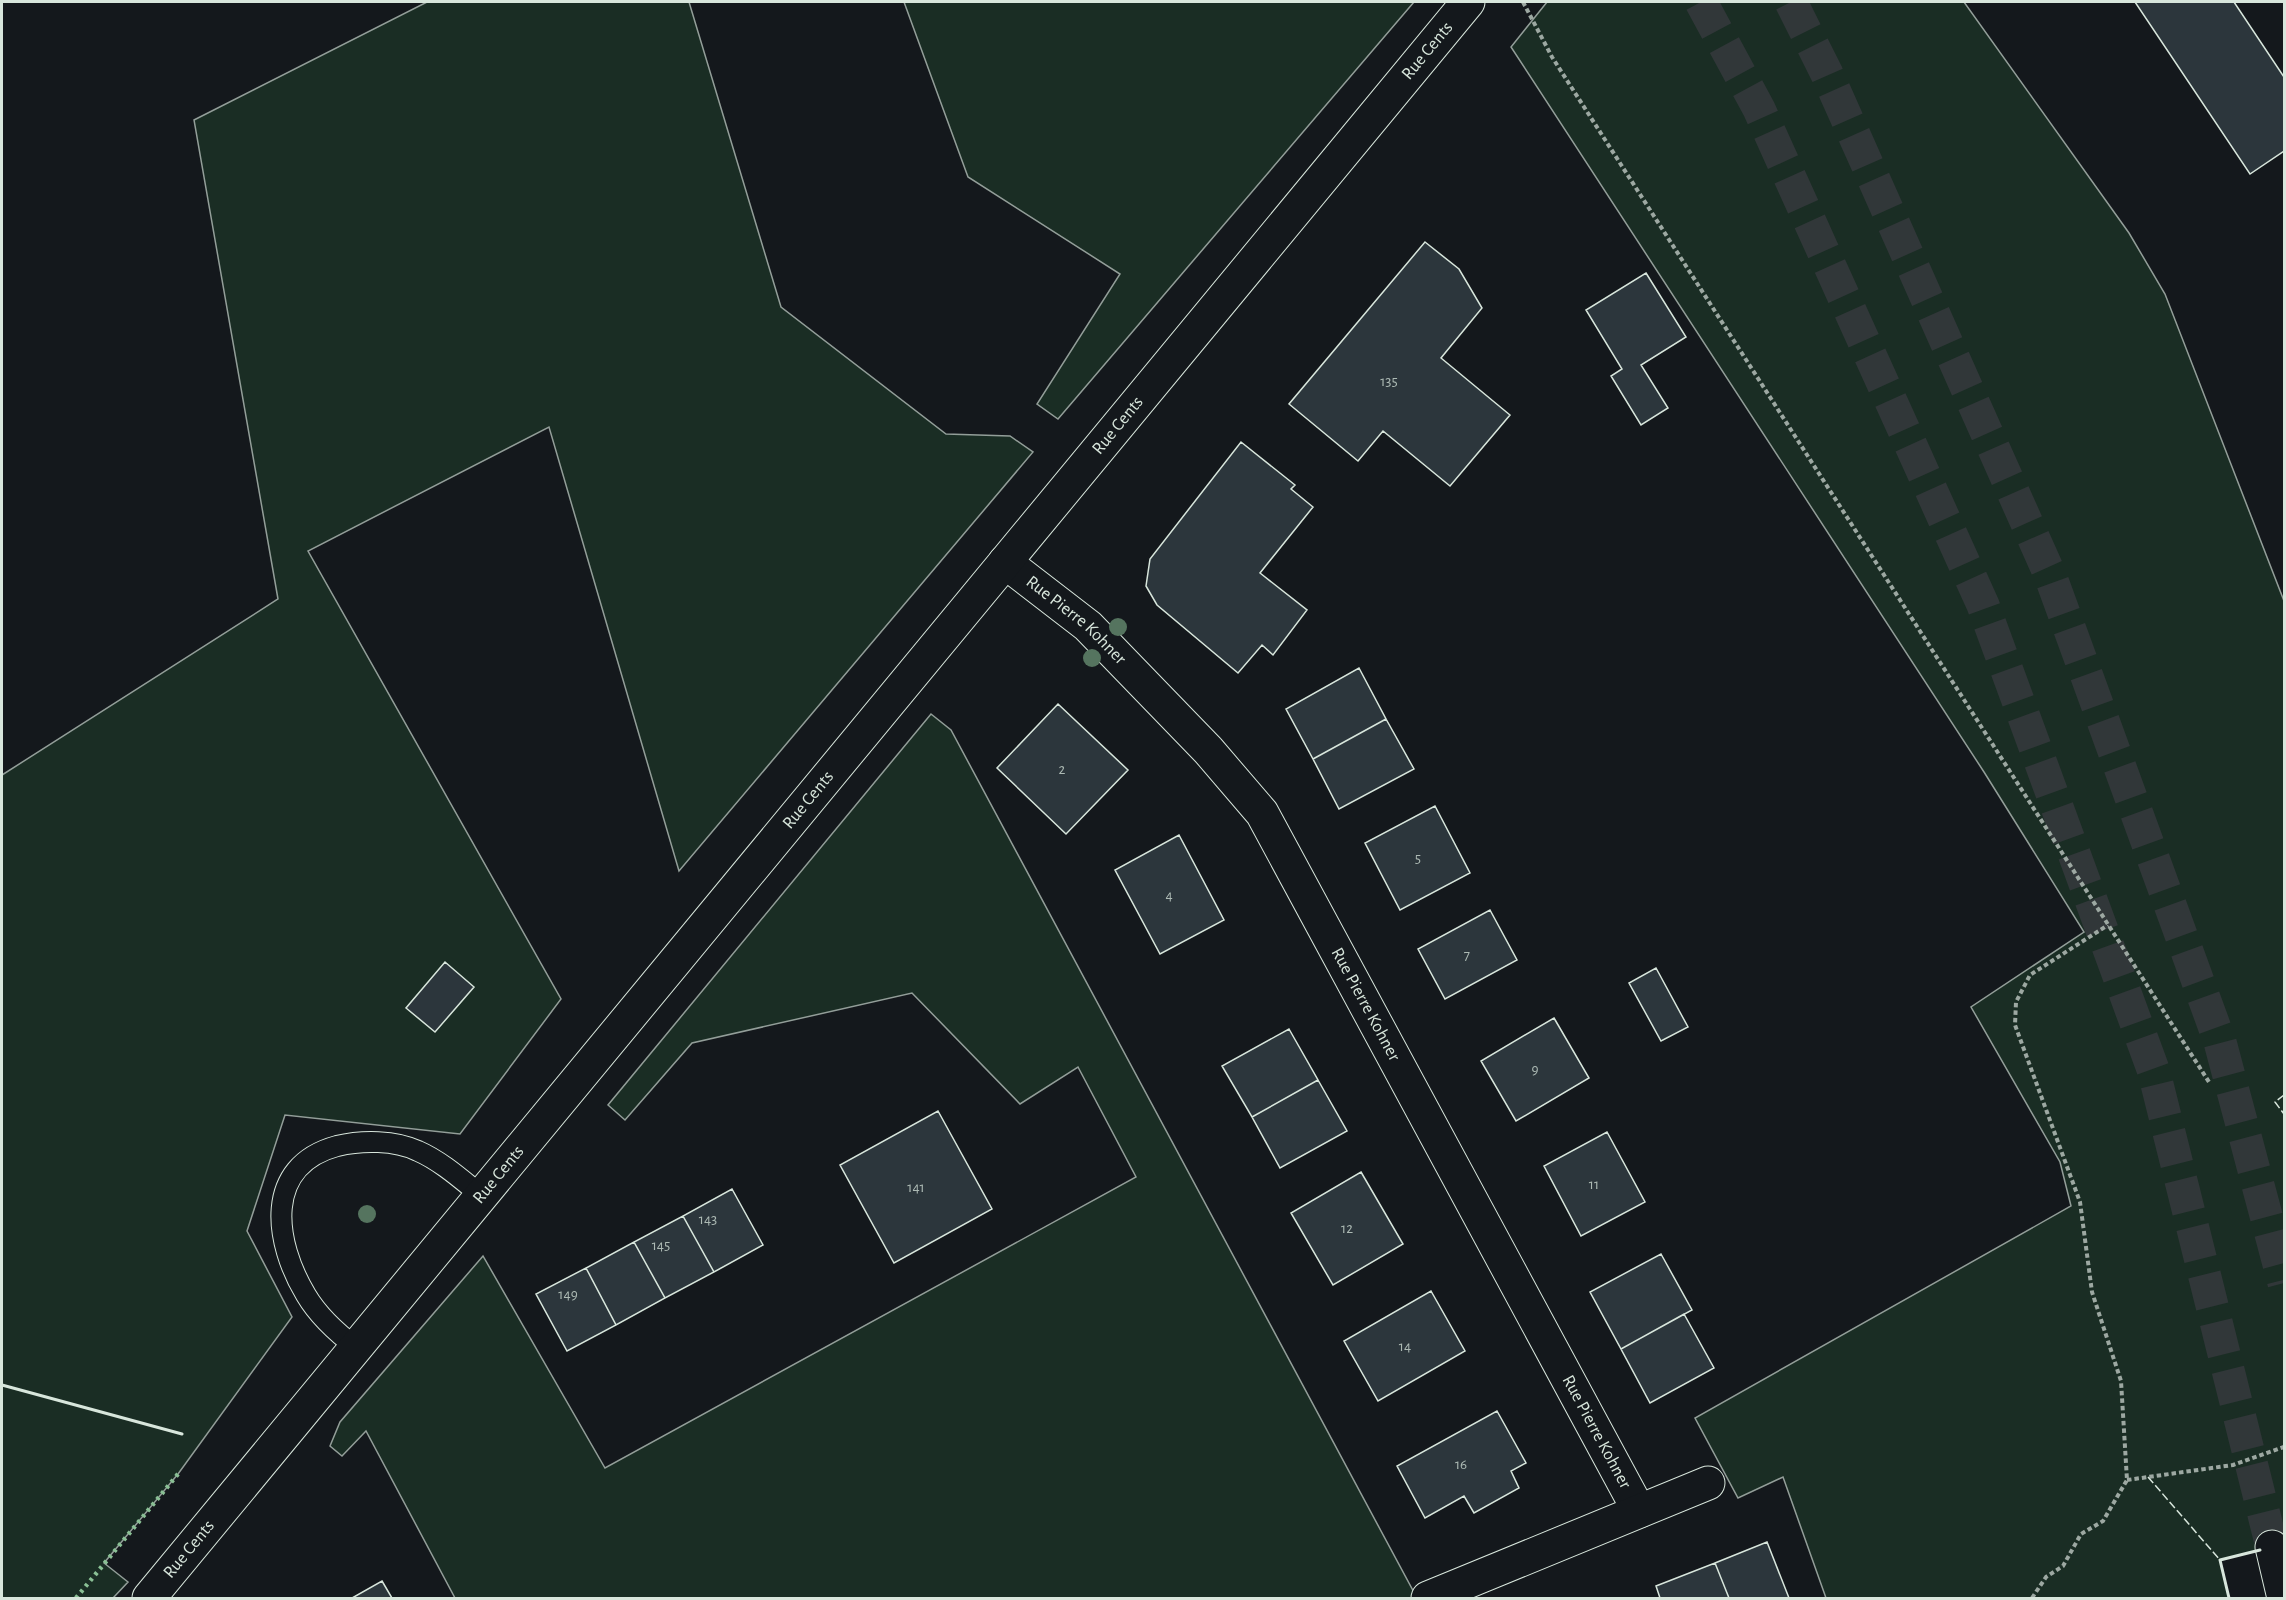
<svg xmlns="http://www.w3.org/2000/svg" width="2286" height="1600" font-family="'Alegreya Sans',sans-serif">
<rect width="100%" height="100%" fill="#14181c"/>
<path fill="#1a2d24" stroke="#939e99" stroke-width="1.5" d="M427,2H689L781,307L946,434L1010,436L1033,452L679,871L549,427L308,551L561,999L460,1134L285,1115L247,1231L292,1317L178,1474L104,1563L128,1582L113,1598H2V775L278,599L194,120Z
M904,2H1414L1058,419L1037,404L1120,274L968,177Z
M1547,2H1964L2129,233L2165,294L2284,601V1544L2220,1560L2229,1598H1826L1783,1477L1738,1498L1695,1418L2071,1206L2060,1162L1971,1007L2084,932L1984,772L1511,47Z
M931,714L951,730L1417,1598H455L366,1431L342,1456L330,1446L340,1422L483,1256L605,1468L1136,1177L1078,1067L1020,1104L912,993L692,1043L625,1120L608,1105Z"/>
<path fill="#2c363c" stroke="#d8e6dc" stroke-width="1.5" d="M2135,2H2234L2284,77V151L2250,174Z
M1425,242L1459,269L1482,308L1441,358L1510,415L1450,486L1383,431L1358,461L1289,404Z
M1646,273L1686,337L1641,365L1668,408L1641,425L1611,376L1622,369L1586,310Z
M1241,442L1295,485L1291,489L1313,507L1260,573L1307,610L1273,655L1262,645L1238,673L1157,605L1146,586L1150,559Z
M1359,668L1386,719L1313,759L1286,709Z
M1058,704L1128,770L1066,834L997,768Z
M1386,719L1414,769L1339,809L1313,759Z
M1435,806L1470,873L1400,910L1365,843Z
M1179,835L1224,920L1160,954L1115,870Z
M1490,910L1517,960L1445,999L1418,949Z
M445,962L474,987L435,1032L406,1008Z
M1656,968L1688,1027L1661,1041L1629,983Z
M1554,1018L1589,1078L1516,1121L1481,1061Z
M1289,1029L1318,1080L1252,1117L1222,1066Z
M1318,1080L1347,1131L1280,1168L1252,1117Z
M938,1111L992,1209L894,1263L840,1165Z
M1607,1132L1645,1202L1581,1236L1544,1166Z
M1361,1172L1403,1244L1333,1285L1291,1213Z
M732,1189L763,1245L714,1272L683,1216Z
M683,1216L714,1272L665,1298L634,1242Z
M634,1242L665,1298L616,1325L586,1268Z
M1661,1254L1692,1310L1621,1349L1590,1292Z
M586,1268L616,1325L567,1351L536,1294Z
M1431,1291L1465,1351L1378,1401L1344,1341Z
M1684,1314L1714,1368L1650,1403L1621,1349Z
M1497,1411L1526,1463L1511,1471L1519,1488L1474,1513L1464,1496L1425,1518L1397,1466Z
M1767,1542L1789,1598H1729L1715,1563Z
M1715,1563L1729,1598H1660L1656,1586Z
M382,1581L392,1598H352Z"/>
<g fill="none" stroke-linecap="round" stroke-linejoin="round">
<path stroke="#313739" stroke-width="33" stroke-dasharray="33 16" stroke-linecap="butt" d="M1701,2L1759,109L1983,605L2154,1072L2272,1547
M1791,2L1827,74L2050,575L2220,1042L2284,1283"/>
<defs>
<path id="lane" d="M357,1348C337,1333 319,1317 306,1295C274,1242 263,1166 337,1146C362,1140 395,1140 418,1151C441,1161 462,1180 482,1196"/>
<g id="street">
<path id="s1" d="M1005,562L1088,626L1208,750L1262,813L1639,1511"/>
<path d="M1428,1598L1708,1483"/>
</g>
<g id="primary">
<path id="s2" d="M149,1598L1468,2"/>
</g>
<path id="highway" d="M2272,1547L2284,1598"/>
</defs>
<use href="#lane" stroke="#d8e6dc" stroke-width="22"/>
<use href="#street" stroke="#d8e6dc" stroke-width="35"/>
<use href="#primary" stroke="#d8e6dc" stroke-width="35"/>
<use href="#highway" stroke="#d8e6dc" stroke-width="35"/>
<path stroke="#9da8a2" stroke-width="4" stroke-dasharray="4.5 3" stroke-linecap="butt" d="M1523,2L1552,57L2209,1082
M2127,1480L2233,1465L2284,1447
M2032,1598L2046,1577L2063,1566L2081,1534L2103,1521L2127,1480L2121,1381L2092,1292L2080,1202L2015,1025L2016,1002L2030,975L2108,925"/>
<use href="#lane" stroke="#14181c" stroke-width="20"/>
<use href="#street" stroke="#14181c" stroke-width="33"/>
<use href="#primary" stroke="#14181c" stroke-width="33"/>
<use href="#highway" stroke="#14181c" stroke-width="33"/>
<path stroke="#8ac095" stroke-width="4.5" stroke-dasharray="3 4.5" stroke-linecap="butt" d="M76,1598L178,1474"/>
<path stroke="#d8e6dc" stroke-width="1.5" stroke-dasharray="8 3" stroke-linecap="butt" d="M2284,1095L2275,1102L2284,1114
M2148,1477L2220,1560"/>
<path stroke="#d8e6dc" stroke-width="3" d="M2,1385L182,1434
M2229,1598L2220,1560L2260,1550"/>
</g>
<g fill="#55745f">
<circle cx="1118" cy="627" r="9"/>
<circle cx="1092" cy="658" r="9"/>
<circle cx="367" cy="1214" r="9"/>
</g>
<g text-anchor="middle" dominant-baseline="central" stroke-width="4.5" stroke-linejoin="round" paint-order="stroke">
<g font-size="15" fill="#adbab4">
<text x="1389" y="381">135</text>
<text x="1062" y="769">2</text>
<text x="1418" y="858">5</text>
<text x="1169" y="895">4</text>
<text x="1467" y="955">7</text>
<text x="1535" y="1069">9</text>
<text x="1594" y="1184">11</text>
<text x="916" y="1187">141</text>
<text x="708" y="1219">143</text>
<text x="1347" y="1228">12</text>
<text x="661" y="1245">145</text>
<text x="568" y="1294">149</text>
<text x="1405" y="1346">14</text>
<text x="1461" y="1464">16</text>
</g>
<g font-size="18" fill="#d8e6dc" stroke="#14181c">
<text stroke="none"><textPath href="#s2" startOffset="2007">Rue Cents</textPath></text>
<text stroke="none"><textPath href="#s2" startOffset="1521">Rue Cents</textPath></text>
<text stroke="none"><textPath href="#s1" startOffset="92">Rue Pierre Kohner</textPath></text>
<text stroke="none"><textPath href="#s2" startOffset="1035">Rue Cents</textPath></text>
<text stroke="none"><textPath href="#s1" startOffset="578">Rue Pierre Kohner</textPath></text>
<text stroke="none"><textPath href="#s2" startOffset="549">Rue Cents</textPath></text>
<text stroke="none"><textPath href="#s1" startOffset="1064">Rue Pierre Kohner</textPath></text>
<text stroke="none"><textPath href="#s2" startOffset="63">Rue Cents</textPath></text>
</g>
</g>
<rect width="2286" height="1600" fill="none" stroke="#d8e6dc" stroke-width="6"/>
</svg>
